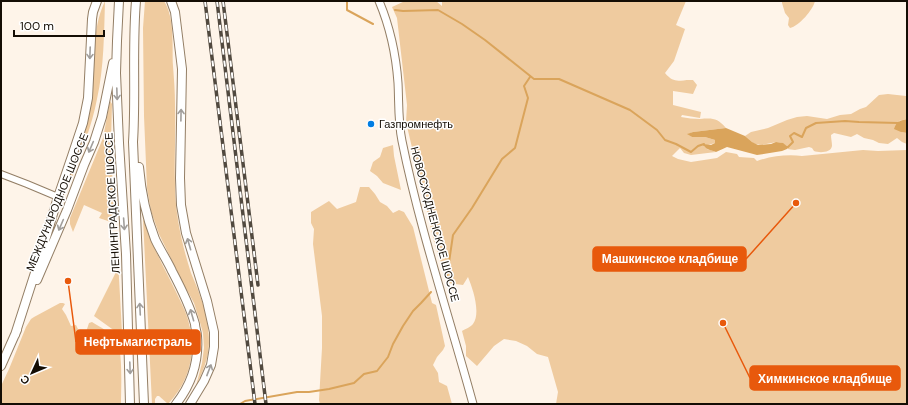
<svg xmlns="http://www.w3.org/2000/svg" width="908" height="405" font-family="'DM Sans',sans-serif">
<rect width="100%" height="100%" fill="#fef4e9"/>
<path fill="#efcb9f" d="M105,1C104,34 104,67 97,99C92,126 81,152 72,178L69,177C77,153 87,129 91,103C96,70 90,32 105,1Z
M145,1H164C175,18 172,46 173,66C174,79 175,92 175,105C176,132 174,158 175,184C175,214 182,245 191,273C194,281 198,288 200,296C206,311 209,327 209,343C209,358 202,373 196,386L202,363L204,348L203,333L199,319L194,303L182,281L159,234L151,211L147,188L144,116L143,28Z
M405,1H436L442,6V1H686L676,25L685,29L674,61L665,73C675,85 680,79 693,80L697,85L693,94L673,91V105L701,112L700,118L682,115L681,117C687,118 694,119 700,119C713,118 717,118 726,128L693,132L688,134L692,137H705L715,140V143L708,145L707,149L716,152L691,155L684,153L680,148L672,156L678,159L691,162L717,158L726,152L737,154L739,157L754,158L757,161C771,156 788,154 802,156L863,150L878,151L907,150V404H556L558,392L548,357L537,354L527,346L516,341L504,339L494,346L477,366L466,356V346L462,331C465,329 471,327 473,324C481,313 473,289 468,277L463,285L448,283L434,242L406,122L407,105L397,18L392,7Z
M782,1H815C813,10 799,26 790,28L788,25L789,18L785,13L782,3Z
M888,94L906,96L907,97V119L899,121L901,132L907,133V144L902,142L897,138L888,144L879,143L873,140L864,138L857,134L851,137L834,133L831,135C831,139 832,142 832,146C831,153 819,153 814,151L812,148L809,147L795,150L787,149L788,147C786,146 783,144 782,143C774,140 762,148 753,143C750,141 748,138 745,136L751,132L768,128L787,120L797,117L807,116L827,119L840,115L851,114L860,109L866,107L879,95Z
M110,101L112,104L111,142L114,223L99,218L102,213L84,205L73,232L70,224V218L103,138Z
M393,145L394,156L401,190L383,183L377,176L370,171L373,162L380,157L383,148Z
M360,187H369L375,194L380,202L387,206L393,213L399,210L404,212L413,227L432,303L436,305L445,346L443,350L437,357L433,365L438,373L439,382L447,386L452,404H320L319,400L322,348V316L313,244L314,229L311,223V212L329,201L337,209L356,202Z
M143,219C146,224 147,231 149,236C153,246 158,255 162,264C170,280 178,295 185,311C198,344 193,378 168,404L159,396H157L155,399V404H152Z
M118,260L122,332L121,333L119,334L94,316L115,274V263Z
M60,303H63L65,304L62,309L66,315L71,326L76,325L81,335H85L89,323L92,322C100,327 112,333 117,341C123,352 121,390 121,404H1V386L9,369L26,327L31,319L34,317Z"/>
<path fill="#daa45b" d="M907,119V133L901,132L894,129C897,121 899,121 907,119Z
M726,128L745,136L752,142L758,145L771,144L776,142L783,143L788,147L787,149L782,151L757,155L727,147L716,152C711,150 706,150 703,144L711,145L715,143V140L705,137H692L687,134L693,132Z"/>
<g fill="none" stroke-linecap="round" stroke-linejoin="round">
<path stroke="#daa45b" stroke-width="2" d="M347,1V10L373,24
M395,10L403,11L438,10L462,24L485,40L534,79H559L630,110L657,130L665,140L676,144L691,152L698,146L704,144V145
M786,147H788L793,142L790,136L794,133L802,137L806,128L816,123L845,121L859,122L898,123
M447,276L453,235L472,208L502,159L515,148L528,98L524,86L530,77
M240,404L245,401L297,392H309L329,389L354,383L364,374L377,371L388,357L393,344L403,326L413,311L421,303L431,292"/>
<defs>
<path id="tertiary" d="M1,174L27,184L58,197"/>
<path id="secondary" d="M379,1C390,27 396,55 398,83C399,102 398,122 402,141C420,230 449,316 473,404"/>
<path id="trunk" d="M119,1L117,41L116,73L119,143L126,254L130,404
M136,1C132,48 136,95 133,142L144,404
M171,1L175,12L182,69L180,178L181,205L186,233L207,301L214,332V347L211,365L204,381L190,404
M139,167C141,191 146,216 155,239C160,250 167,260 172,271C181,288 190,306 195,324C195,328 197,332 197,336C199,361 191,385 176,404
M37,280L67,210L84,165L94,142L102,117L113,63
M15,335L41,254L58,197L72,156L83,123L88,98L92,19L93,12L97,1
M1,366L17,330"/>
</defs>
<use href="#tertiary" stroke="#937e65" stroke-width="8"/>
<use href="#secondary" stroke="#937e65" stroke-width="9"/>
<use href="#trunk" stroke="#937e65" stroke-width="10"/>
<use href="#tertiary" stroke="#fff" stroke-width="6"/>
<use href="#secondary" stroke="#fff" stroke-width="7"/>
<use href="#trunk" stroke="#fff" stroke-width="8"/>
<defs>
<path id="rail" d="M205,1L255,404
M217,1L266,404
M223,1L258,285"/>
</defs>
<use href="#rail" stroke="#51493f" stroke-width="3.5"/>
<use href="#rail" stroke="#fff" stroke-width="2" stroke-dasharray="6" stroke-linecap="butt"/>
</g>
<defs><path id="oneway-shaft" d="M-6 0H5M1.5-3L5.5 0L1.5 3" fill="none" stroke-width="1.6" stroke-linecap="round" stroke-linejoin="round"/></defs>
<g stroke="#a19e9b">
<use href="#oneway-shaft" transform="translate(90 53) rotate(92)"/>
<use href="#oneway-shaft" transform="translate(117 94) rotate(88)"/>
<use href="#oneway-shaft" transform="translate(181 115) rotate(-89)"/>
<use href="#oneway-shaft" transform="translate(91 147) rotate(113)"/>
<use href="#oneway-shaft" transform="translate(124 224) rotate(86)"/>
<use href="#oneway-shaft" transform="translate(61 225) rotate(113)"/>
<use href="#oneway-shaft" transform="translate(189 244) rotate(-106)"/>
<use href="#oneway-shaft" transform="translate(140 309) rotate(-93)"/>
<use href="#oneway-shaft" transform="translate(192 315) rotate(-106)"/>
<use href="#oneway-shaft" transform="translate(130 368) rotate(88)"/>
<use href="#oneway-shaft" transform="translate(209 370) rotate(-69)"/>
</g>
<circle fill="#007de3" stroke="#fff" stroke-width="1.5" cx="371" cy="124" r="4"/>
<g text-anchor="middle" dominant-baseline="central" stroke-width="3" stroke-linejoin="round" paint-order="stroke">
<g font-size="11" fill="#140d04" stroke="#fff" text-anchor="start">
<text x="379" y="124">Газпромнефть</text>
</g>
<g font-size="11" fill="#140d04" stroke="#fff">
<text transform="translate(57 202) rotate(-68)">МЕЖДУНАРОДНОЕ ШОССЕ</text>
<text transform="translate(112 203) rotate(-93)">ЛЕНИНГРАДСКОЕ ШОССЕ</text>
<text transform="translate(435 224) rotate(75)">НОВОСХОДНЕНСКОЕ ШОССЕ</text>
</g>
</g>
<path fill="none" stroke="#e8590c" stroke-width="1.5" d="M796 203L746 259M68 281L76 342M723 323L750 378"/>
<g fill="#e8590c" stroke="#fff" stroke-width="1.5">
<circle cx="796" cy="203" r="4"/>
<circle cx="68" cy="281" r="4"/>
<circle cx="723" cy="323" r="4"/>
</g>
<g fill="#e8590c" stroke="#e8590c" stroke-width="1.5">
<rect x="593" y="247" width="153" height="24" rx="4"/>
<rect x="76" y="330" width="124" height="24" rx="4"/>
<rect x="750" y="366" width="150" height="24" rx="4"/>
</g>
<g font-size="12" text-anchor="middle" font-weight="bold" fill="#fff">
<text x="670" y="263">Машкинское кладбище</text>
<text x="138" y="346">Нефтьмагистраль</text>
<text x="825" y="383">Химкинское кладбище</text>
</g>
<rect width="908" height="405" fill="none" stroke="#140d04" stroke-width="4"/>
<g transform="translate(32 373) rotate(226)" stroke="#ffffff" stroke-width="3" paint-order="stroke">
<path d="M0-3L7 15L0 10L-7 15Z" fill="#140d04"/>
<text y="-6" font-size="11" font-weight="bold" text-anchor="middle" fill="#140d04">С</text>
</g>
<path d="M14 30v6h90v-6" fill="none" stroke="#140d04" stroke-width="2"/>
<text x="20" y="30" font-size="12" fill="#140d04" stroke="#ffffff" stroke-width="3" paint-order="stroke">100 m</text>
</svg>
